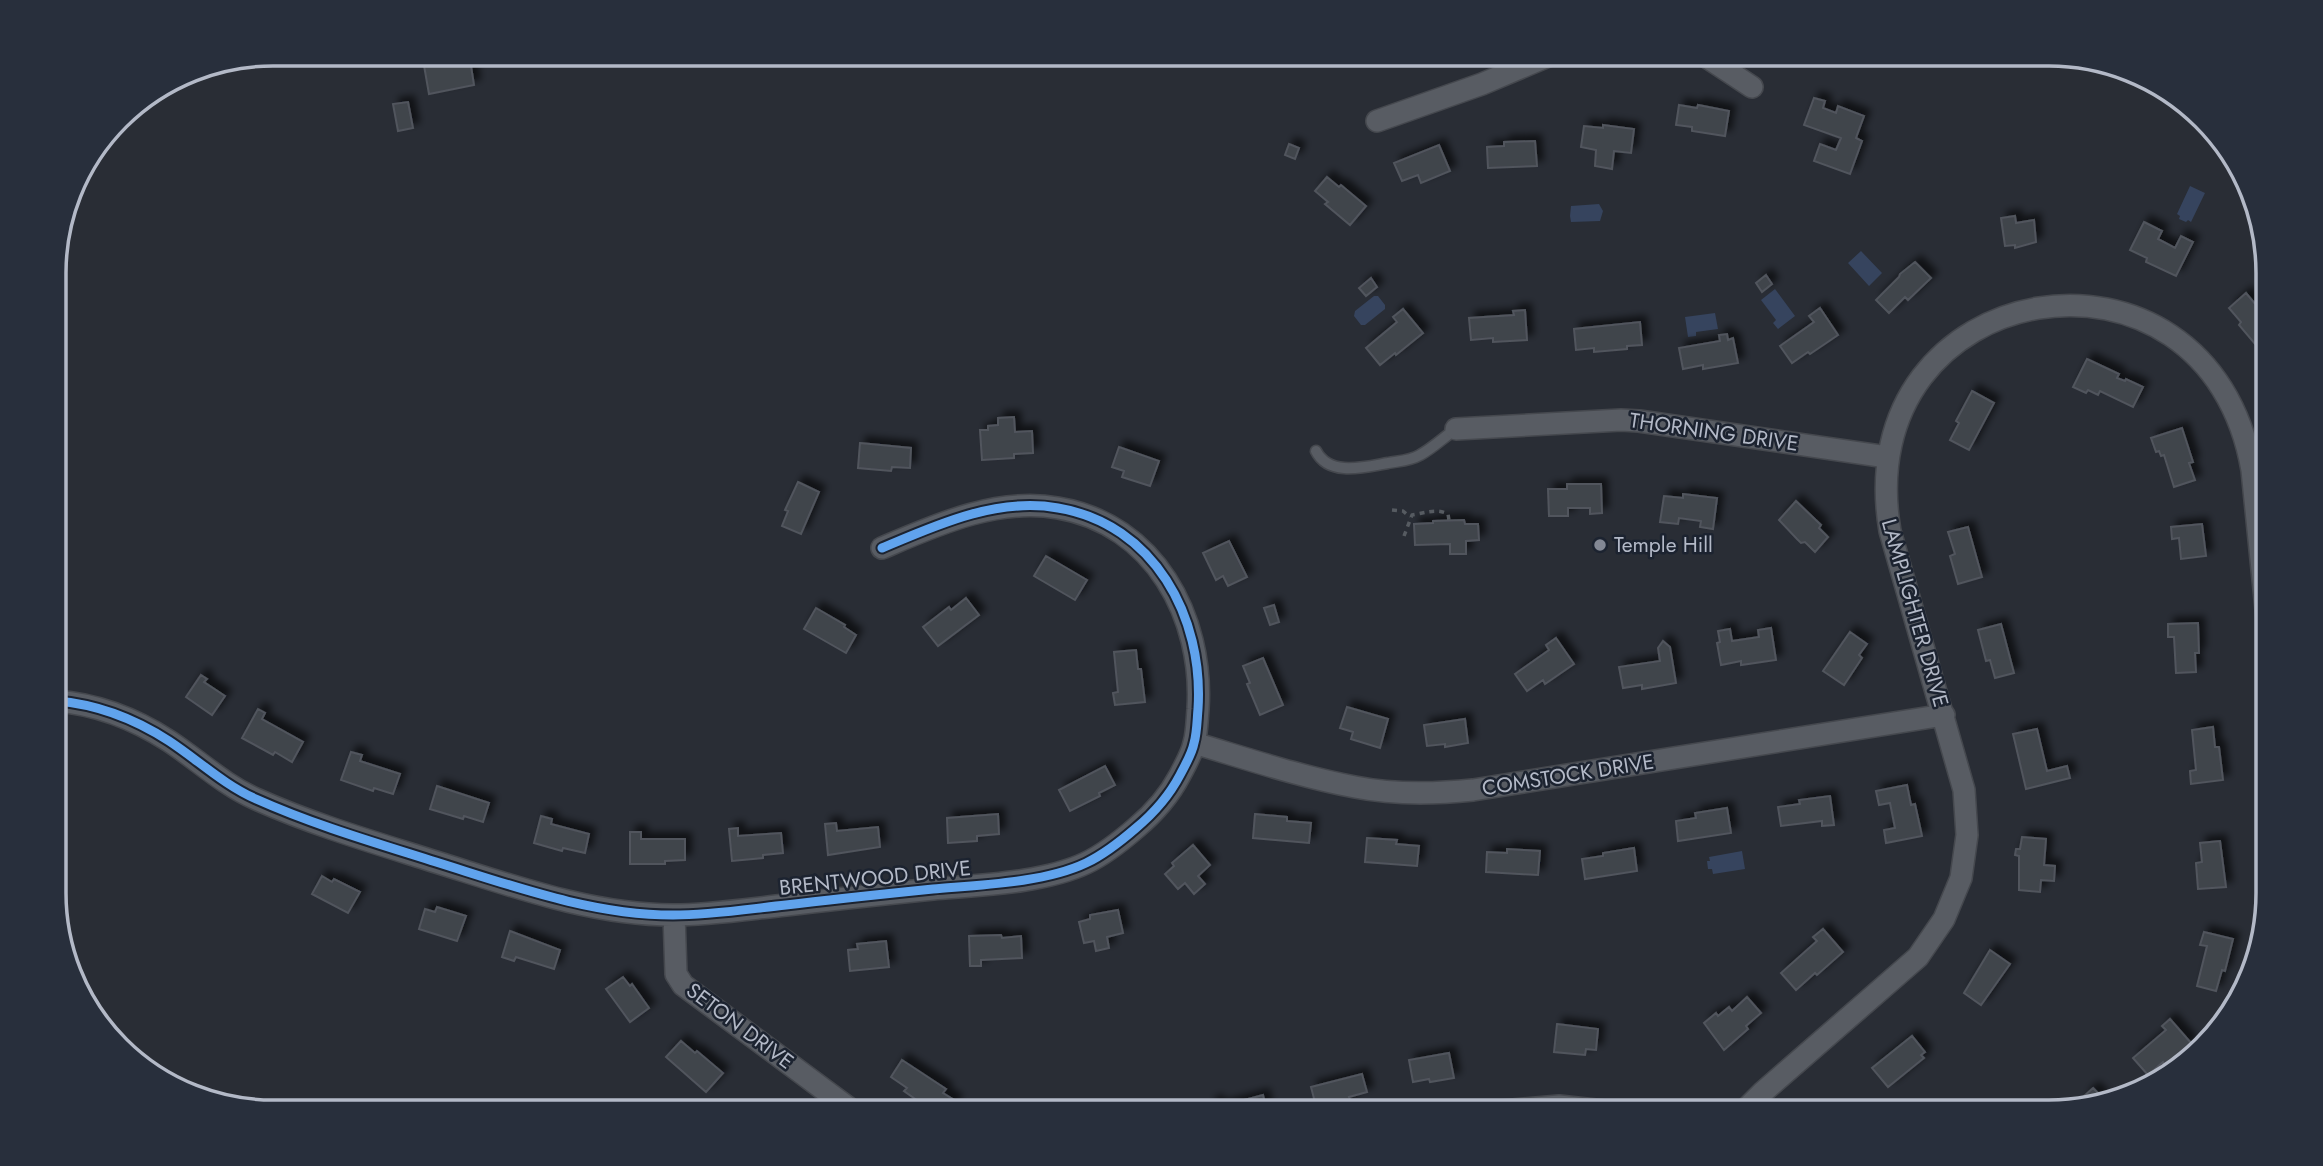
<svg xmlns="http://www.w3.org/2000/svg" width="2323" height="1166" font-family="Jost,sans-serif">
<defs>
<filter id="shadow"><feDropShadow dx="6" dy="-6" stdDeviation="3.5" flood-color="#0009"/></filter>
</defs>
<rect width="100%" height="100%" fill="#292d35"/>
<path fill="#36445e" d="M2190,186L2205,193L2191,222L2188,220L2186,222L2179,219L2180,216L2177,214Z
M1599,204L1603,211L1600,221L1571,222L1570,216L1571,206Z
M1861,251L1882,273L1869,286L1848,263Z
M1775,289L1795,316L1778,329L1773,323L1776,320L1761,300Z
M1374,296H1378L1385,305V309L1365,325H1361L1354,316L1355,311Z
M1715,313L1718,329L1696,332V336L1688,337L1685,317Z
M1742,851L1745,869L1713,874L1712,869H1708L1707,861H1710L1709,857Z"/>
<path fill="#40444c" stroke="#51555d" stroke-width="2" filter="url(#shadow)" d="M422,54H475L477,65L471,66L474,85L429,94Z
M1814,98L1825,101L1823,108L1836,113L1838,106L1864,116L1856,138L1862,141L1850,174L1814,161L1820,144L1836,150L1841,138L1804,125Z
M408,102L413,128L398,131L393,104Z
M1679,105L1697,108L1698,105L1729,111L1725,136L1692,131V127L1676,125Z
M1603,125L1634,129L1631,153L1614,151L1612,169L1595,166L1596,150L1581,147L1584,126L1603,128Z
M1535,141L1537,166L1488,168L1487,147L1504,146V142Z
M1289,144L1299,148L1295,159L1285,155Z
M1439,145L1450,171L1421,183L1418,175L1402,181L1394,163Z
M1327,177L1339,187L1341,185L1366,206L1350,225L1325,204L1328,202L1315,191Z
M2015,216L2016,223L2034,220L2036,242L2015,248V245L2005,246L2001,218Z
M2144,222L2162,231L2158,239L2175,248L2181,236L2193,242L2176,276L2146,262L2147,258L2130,250Z
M1915,262L1931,278L1908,300L1905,297L1889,313L1876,300L1899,277L1900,274Z
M1766,275L1772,284L1762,292L1756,283Z
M1371,278L1377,287L1366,296L1359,288Z
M2246,293L2267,318V345L2261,351L2239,325L2241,322L2229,308Z
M1820,308L1838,335L1810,354L1808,352L1792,363L1780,346L1814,322L1809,316Z
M1403,309L1423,333L1396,355L1395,353L1380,365L1366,348L1397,322L1393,317Z
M1525,310L1527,340L1493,342V338L1471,340L1469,318L1514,315L1513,311Z
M1640,322L1642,345L1627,346V349L1594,352V348L1576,350L1574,329Z
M1727,334L1728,340L1733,338L1738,363L1703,369V365L1683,369L1679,348L1720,341L1719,335Z
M2087,359L2119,374L2117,378L2125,381L2126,379L2143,387L2133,407L2100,391L2098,395L2088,390L2086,393L2073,387Z
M1972,391L1994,403L1969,450L1950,440L1959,423L1956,421Z
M1014,417L1015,432L1032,431L1033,453L1014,454V458L982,460L980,430H988V426L998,425V418Z
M2182,428L2193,462L2189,463L2195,480L2174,487L2164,455L2161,456L2159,451L2156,452L2151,438Z
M860,443L911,448L910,468L892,467L891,471L858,468Z
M1119,447L1159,461L1150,486L1122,477L1124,471L1112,467Z
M798,482L819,492L801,534L782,526L788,511L785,510Z
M1567,484H1601L1602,513L1590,514V508H1568V516H1549L1548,489H1567Z
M1683,494L1717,498L1713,529L1700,527L1701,521L1679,518L1678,524L1660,522L1664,496L1683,498Z
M1796,501L1821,525L1819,528L1828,537L1815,552L1805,542L1801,543L1797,539L1779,520Z
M1464,520L1465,524H1478L1479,540L1466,541V554H1450V544L1415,545L1414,524L1433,523V521Z
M2202,524L2206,556L2181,559L2179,538L2172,539L2171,527Z
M1968,527L1982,577L1958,584L1950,556L1955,554L1948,532Z
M1229,541L1247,577L1228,586L1223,576L1216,580L1203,553Z
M1046,556L1087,580L1075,600L1034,576Z
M966,598L979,615L938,646L923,627L949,607L951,610Z
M1274,605L1279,622L1270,625L1264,608Z
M816,608L845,625L844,627L856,635L846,653L804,629Z
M2198,623L2199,653H2195L2196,672L2176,673L2174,637H2168V624Z
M2001,624L2014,673L1995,678L1990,660L1986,661L1978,630Z
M1771,628L1776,660L1741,665V661L1721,665L1717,643L1720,642L1718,631L1730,629L1732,641L1759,637L1758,630Z
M1850,632L1867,644L1859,655L1862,658L1844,685L1823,671Z
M1556,638L1574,664L1545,684L1543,680L1527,691L1515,674L1549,650L1546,645Z
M1663,641L1670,647L1676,683L1642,689V685L1623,688L1619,667L1660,661L1658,648Z
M1136,650L1138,669H1141L1145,702L1115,705L1113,693L1118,692L1114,652Z
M1263,658L1283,705L1260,715L1247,684L1250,683L1243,666Z
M201,675L207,679L204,682L225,696L212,715L186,697Z
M1347,707L1388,719L1380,748L1351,739L1353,732L1340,728Z
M258,709L265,713L262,719L303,742L292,762L275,752L273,755L242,738Z
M1465,719L1468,743L1445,747V744L1427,746L1424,725Z
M2213,727L2215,747H2219L2223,780L2191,784L2190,771L2196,770L2192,730Z
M2037,729L2047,771L2067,766L2070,778L2026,789L2013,734Z
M351,752L362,755L360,761L400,774L393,794L374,788L373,791L341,780Z
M1105,766L1115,785L1099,793L1100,796L1070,811L1059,790Z
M1907,785L1911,805L1915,804L1922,836L1886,843L1884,830L1895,828L1890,803L1879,805L1876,791Z
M437,786L489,803L483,822L464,816L463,819L430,809Z
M1830,796L1834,825L1822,826V821L1781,826L1778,807L1800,804L1799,800Z
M1727,808L1731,833L1678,841L1676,821L1696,818L1695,813Z
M998,814L999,834L977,836V841L948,843L947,818Z
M1255,814L1287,817V821L1311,823L1309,843L1253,838Z
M541,816L552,819L551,824L589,834L585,853L563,848L562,851L534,843Z
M836,823L837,831L878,827L880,847L828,855L825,824Z
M738,828V836L781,833L783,853L763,855V858L732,861L729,829Z
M630,832H641V839H685V860L665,861V864H630Z
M2022,837L2046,839L2044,865L2055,866L2054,881L2041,880L2040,892L2019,890V856L2015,855L2016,849H2020Z
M1367,838L1397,840L1396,844L1419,846L1417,866L1365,862Z
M2220,841L2226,887L2198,889L2196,863L2202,862L2200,843Z
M1193,845L1210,865L1198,876L1205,884L1194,894L1185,883L1178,889L1165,874L1174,866L1172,863Z
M1634,848L1637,871L1585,879L1582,859L1603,856V853Z
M1507,849L1540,851L1538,875L1486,872L1487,852L1507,853Z
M322,876L332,882L334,879L360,892L348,913L312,894Z
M437,907L466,916L457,941L419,929L425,909L435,912Z
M1118,910L1123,933L1107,937L1109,948L1096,951L1094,941L1084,943L1079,922L1090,919V915Z
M1823,929L1843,952L1817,975L1815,973L1796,990L1781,973L1817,941L1813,937Z
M510,931L560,950L554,969L516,957L514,961L502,957Z
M2204,932L2233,939L2225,971L2222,970L2216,991L2197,986L2207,946L2200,945Z
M1001,935L1002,938L1021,936L1022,958L981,960V966H970L969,936Z
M886,941L889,967L850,971L848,950L858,949L857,944Z
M1990,950L2010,964L1981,1005L1964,993Z
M623,977L630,986L632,984L649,1008L630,1022L606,989Z
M1747,997L1761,1013L1746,1026L1748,1029L1724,1050L1704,1023L1716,1013L1718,1016L1729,1007L1732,1011Z
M2170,1019L2191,1043L2165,1065L2163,1062L2148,1075L2133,1058L2166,1030L2162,1026Z
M1557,1024L1598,1029L1596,1050L1586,1049L1585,1055L1554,1052Z
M1912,1036L1925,1052L1921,1055L1924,1058L1888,1087L1872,1068Z
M681,1041L695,1053L697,1051L723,1073L706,1092L666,1057Z
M1449,1053L1454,1078L1430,1082L1429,1079L1413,1082L1409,1060Z
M902,1060L946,1089L943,1093L956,1101L949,1112H939L933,1107L931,1110L904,1091L907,1088L891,1077Z
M1362,1074L1367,1092L1349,1097L1351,1102L1317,1110L1311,1087Z
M2093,1088L2103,1098L2080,1106L2087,1099L2084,1096Z
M1263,1095L1267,1112H1212L1210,1103L1217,1101L1218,1107Z"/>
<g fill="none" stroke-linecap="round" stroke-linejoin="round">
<defs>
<path id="lane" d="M1316,451C1329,477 1365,467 1388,463C1398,461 1410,461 1420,455C1433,448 1444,437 1456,429"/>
<path id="street" d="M1702,54L1752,87
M1377,121L1482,84L1553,54
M1456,429L1621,420L1639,421L1887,457
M56,701C96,704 135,719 169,741C198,760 224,785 256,799C314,825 376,843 436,862C513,886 592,915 673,915C711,915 748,909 786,905C835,899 884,894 933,889C979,885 1044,883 1086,863C1105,854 1121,841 1136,828C1154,813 1169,796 1180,775C1185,765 1192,754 1194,743C1197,733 1197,720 1198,709C1204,617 1154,524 1058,508C997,497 936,525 882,548
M1194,743C1248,759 1301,777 1355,787C1395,795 1434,794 1473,790L1944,715
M674,915L676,974L683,985L854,1112
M1502,1111L1559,1106L1604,1111
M1744,1111L1763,1092L1918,957L1944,919L1961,878L1967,835L1964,790L1890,531C1846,274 2208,214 2252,470L2268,629"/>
</defs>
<use href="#lane" stroke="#45484e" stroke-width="13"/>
<use href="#street" stroke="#45484e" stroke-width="24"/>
<path stroke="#565b61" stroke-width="3.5" stroke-dasharray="5 5" stroke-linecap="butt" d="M1392,510L1403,511L1410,517
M1404,536L1412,515C1425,513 1436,508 1448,514L1449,520"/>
<use href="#lane" stroke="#585c63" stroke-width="10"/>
<use href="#street" stroke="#585c63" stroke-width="21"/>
<defs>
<path id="cycleway" d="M56,701C96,704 135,719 169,741C198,760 224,785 256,799C314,825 376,843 436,862C513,886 592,915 673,915C711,915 748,909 786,905C835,899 884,894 933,889C979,885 1044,883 1086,863C1105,854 1121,841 1136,828C1154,813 1169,796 1180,775C1185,765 1192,754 1194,743C1197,733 1197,720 1198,709C1204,617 1154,524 1058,508C997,497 936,525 882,548"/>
</defs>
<use href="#cycleway" stroke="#1c2330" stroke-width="13"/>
<use href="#cycleway" stroke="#60a3ed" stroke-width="9"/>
</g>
<circle fill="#838894" stroke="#1c2330" stroke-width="2.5" cx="1600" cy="545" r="7"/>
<g text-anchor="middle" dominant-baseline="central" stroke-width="5" stroke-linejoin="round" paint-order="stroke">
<g font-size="21" fill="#b3b9c7" stroke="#1c2330">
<text transform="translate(1714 432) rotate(8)">THORNING DRIVE</text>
<text transform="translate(1915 613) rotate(74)">LAMPLIGHTER DRIVE</text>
<text transform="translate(1568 775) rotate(-9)">COMSTOCK DRIVE</text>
<text transform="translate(875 878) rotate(-6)">BRENTWOOD DRIVE</text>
<text transform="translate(740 1026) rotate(37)">SETON DRIVE</text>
</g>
<g font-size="21" fill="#b3b9c7" stroke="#1c2330" text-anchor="start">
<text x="1614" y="545">Temple Hill</text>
</g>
</g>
<path d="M0 0H2323V1166H0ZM273 66H2049A207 207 0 0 1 2256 273V893A207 207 0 0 1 2049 1100H273A207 207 0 0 1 66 893V273A207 207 0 0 1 273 66Z" fill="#282f3c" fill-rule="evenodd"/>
<path fill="none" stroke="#b3b9c7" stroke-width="3.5" d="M273 66H2049A207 207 0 0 1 2256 273V893A207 207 0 0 1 2049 1100H273A207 207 0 0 1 66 893V273A207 207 0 0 1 273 66Z"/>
</svg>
